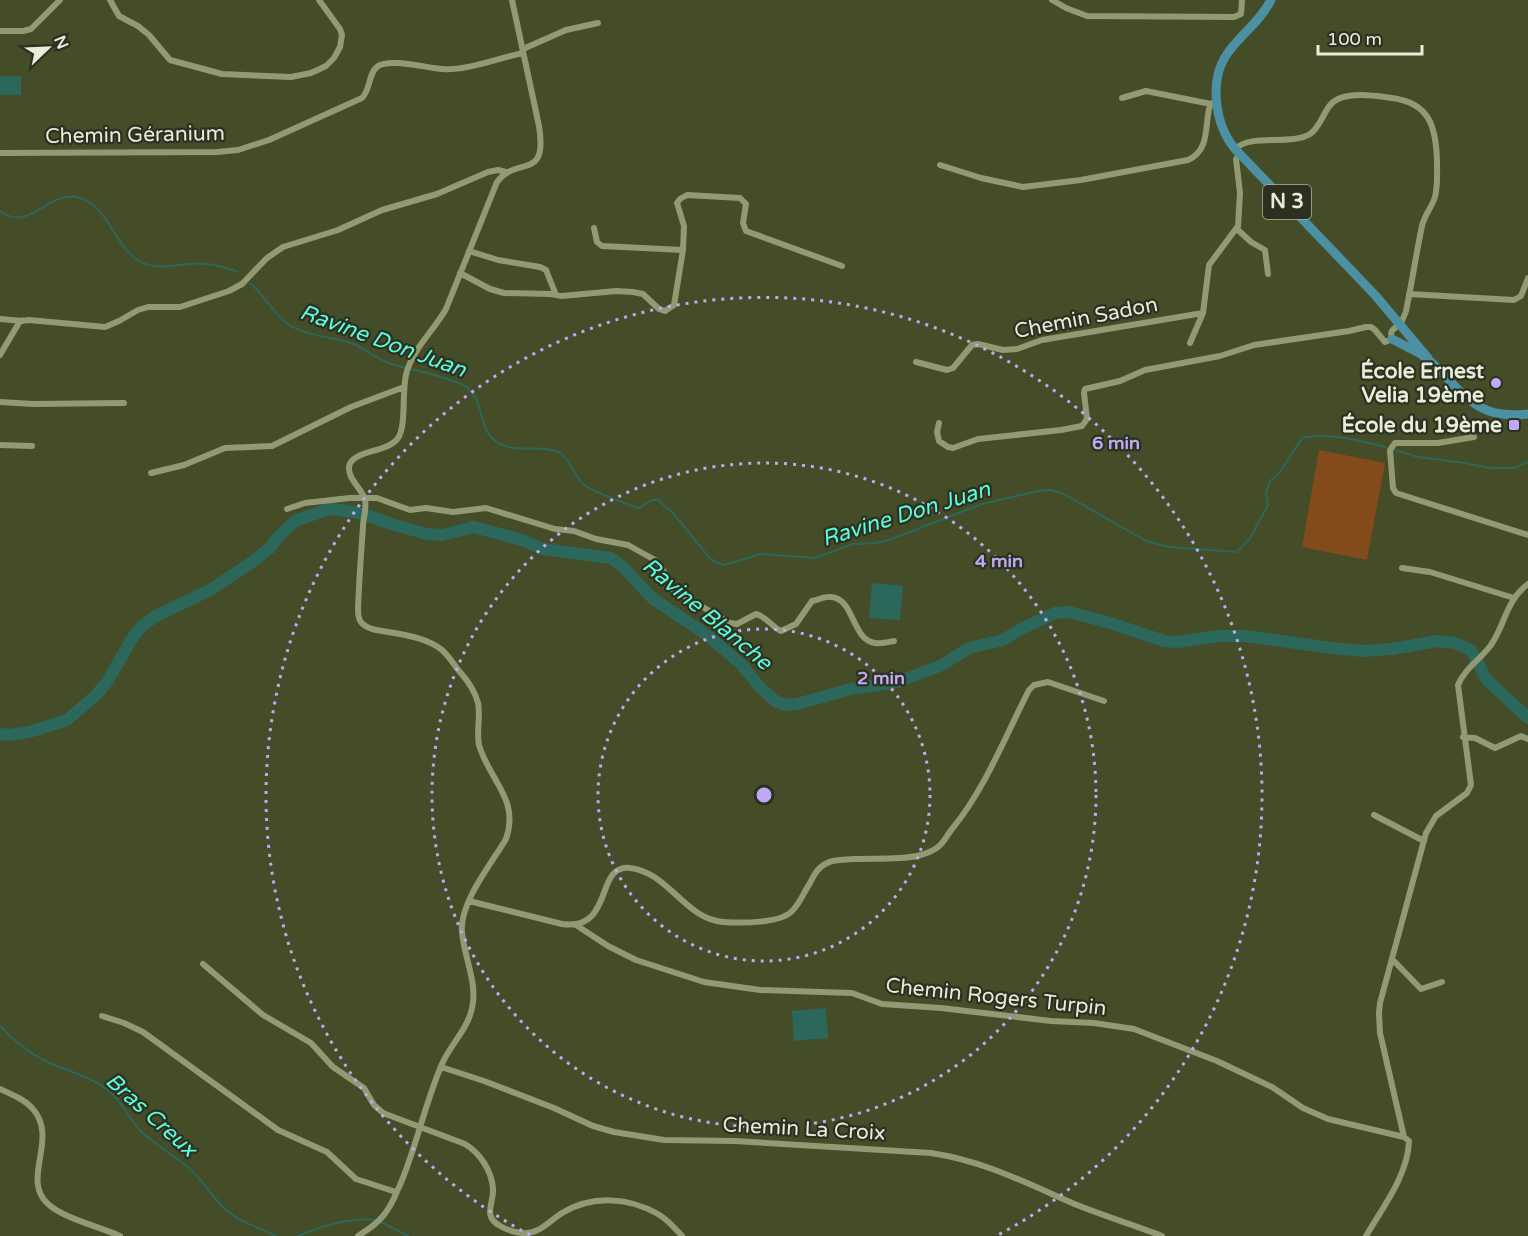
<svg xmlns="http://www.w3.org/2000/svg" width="1528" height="1236" font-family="'Varela Round',sans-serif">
<rect width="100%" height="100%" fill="#454c28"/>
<path fill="#834b1a" d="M1319,450L1385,463L1367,560L1302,547Z"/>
<path fill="#2b685b" d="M0,76H21V95H0Z
M872,583L903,586L900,620L869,618Z
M826,1008L828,1038L794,1041L792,1011Z"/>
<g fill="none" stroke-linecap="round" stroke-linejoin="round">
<path stroke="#2b685b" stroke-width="2" d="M0,211C30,234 49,188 80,198C109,207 114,246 139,261C159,273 185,261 207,264C217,265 228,268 238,272
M251,284C265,296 273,313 288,324C307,337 332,336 353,344C365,348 374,358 389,363C413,371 440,374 463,385C485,397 478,426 493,439C511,456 539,443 558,452C571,458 573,475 583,484C592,492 620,501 632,506L639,508L651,500H658L673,513L708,556L715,562L724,565L761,554L815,558L853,544L876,543L889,540L982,504L1038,491L1050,490L1062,493L1146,541L1169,547L1237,552L1250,538L1268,505L1266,493L1270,481L1280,472L1302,438C1325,432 1363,441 1385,447
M1395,450L1418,457L1465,463L1490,468H1514L1528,462
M0,1026C12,1039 27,1051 43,1060C63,1070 86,1074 105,1088C120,1098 128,1117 140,1130C156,1147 178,1156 194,1173C208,1187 217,1205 234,1216C245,1224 262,1228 275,1236
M381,1222L408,1236
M298,1236C321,1226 350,1217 376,1220"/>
<path stroke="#2b685b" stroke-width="12" d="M0,734L9,735L29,732L67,720L96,695L107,682L131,640L140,628L154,617L210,590L248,565L270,548L278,537L295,521L323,511L333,509L364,514L391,524L427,534L442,535L474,527L522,540L543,549L611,558L622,566L652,598L707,635L741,664L759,686L775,701L786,705L797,704L851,689L898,682L942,665L969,648L1003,640L1021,629L1055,613L1069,612L1110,623L1164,641L1177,642L1219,636H1246L1332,648L1363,651L1392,649L1438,641L1455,643L1471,650L1487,680L1528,718"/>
<path stroke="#929a73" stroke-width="6" d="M110,0L119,16L138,26L149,35L170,60L222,74L291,77L311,73L326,66L334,58L340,47L342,35L340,29L319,0
M1052,0L1066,8L1087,16L1234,17L1241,14L1242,0
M0,31H23L31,29L60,0
M523,49L566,30L598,23
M1122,98L1146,91L1211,104
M0,153L217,152L238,150L269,140L362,98C371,89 368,73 378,66C390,58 427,68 442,69C466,71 499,58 523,53
M940,165L981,178L1023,187L1081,180L1188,160C1209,151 1205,128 1209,109L1211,104L1217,100
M594,228L597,242L602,246L683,250
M1237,229L1251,242L1265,250L1268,274
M469,251L498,260L540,267L546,270L556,295
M460,273L490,289L504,293L551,294L562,296L616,291L633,292L643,294L659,309L665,311L674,305L683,250L684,226L677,203L680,199L687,195L740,198L746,204L743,223L746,231L842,266
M1409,294L1514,300L1521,296L1528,278
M0,319L23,321
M1190,343L1203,313L1209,265L1238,226L1240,193L1236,159L1240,154
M0,355L20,321L29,320L105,327L119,321L138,310L148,307H180L229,291L242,284L267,258L283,247L338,230L382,210L437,194L488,172L498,170L506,172
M916,362L947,370L953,368L972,345L978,344L1003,350L1017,349L1042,340L1203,313
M0,402L33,404L124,403
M939,423L937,432L939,441L948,447L953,448L978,439L1061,430L1082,426L1087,419L1084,393L1085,389L1120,381L1145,370L1220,356L1254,345L1349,331L1366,327H1371L1375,330L1385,342L1392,339C1389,330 1394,329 1400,324C1403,320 1404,316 1406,311C1412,283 1416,254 1422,226C1424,216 1432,207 1435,197C1438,185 1437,173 1437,161C1436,127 1430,103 1392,98C1376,96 1354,92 1338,99C1324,105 1323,125 1310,134C1291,146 1251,133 1235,149
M1474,437L1438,443H1395L1390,450L1393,488L1396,493L1528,535
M0,445L32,446
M151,473L184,465L225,448L272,446L351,407L404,387
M287,509L305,503L350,498H377L410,510L426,508L453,512L486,508L555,529L574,531L596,539L628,545L655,560L663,570L672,589L730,623L737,624L756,614C766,616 772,627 781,631L796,624L812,601C818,600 825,596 831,597C855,599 851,639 875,643C881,644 889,642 894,641
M1402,568L1430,572L1514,598
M1463,737L1475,738L1495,748L1521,736L1528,739
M1374,815L1424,841
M469,901L562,924C615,931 594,864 630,868C668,872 685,919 723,922C740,923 782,924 793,910C800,903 804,892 810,883C814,875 818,867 827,863C835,859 845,860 854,859C875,858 897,860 917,856C925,854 932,852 938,847C944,843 947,835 952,829C985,789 1005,737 1029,690L1034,685L1048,682L1104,701
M576,925L608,946L636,960L704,982L760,990L852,993L882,1004L941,1008L1051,1021L1094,1023L1134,1029L1217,1061L1272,1087L1303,1108L1328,1119L1404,1137
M1392,959L1421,989L1442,982
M203,964L263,1015L311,1043L333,1067L364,1088L374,1105L383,1113L465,1144C480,1153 492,1171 493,1189C494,1203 482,1216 500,1226C507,1230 519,1234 527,1233C541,1232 551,1220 562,1213C592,1195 628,1197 658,1214C668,1220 675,1228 682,1236
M102,1016L124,1023L143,1032L278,1130L327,1152L356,1179L396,1192
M441,1067L484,1081L554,1108L593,1126L614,1132L664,1140L735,1141L931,1153C983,1161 1022,1181 1070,1202C1100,1215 1132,1224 1162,1236
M0,1089C11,1094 24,1099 32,1108C60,1138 20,1179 48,1204C63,1218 100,1227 120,1236
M358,1236C369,1229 381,1221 388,1209C393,1202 396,1193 400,1185C417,1145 425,1103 442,1064C450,1045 468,1029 472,1008C478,984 464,957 462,932C459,903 492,863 506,839C520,799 489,780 479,745C476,732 481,717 478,703C475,691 468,681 460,672C454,665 449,656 442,650C424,635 394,634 372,629C361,625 358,621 358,609C359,582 361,554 363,527C363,518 367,508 365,500C362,488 348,480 349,467C351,450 388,453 398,438C407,425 401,389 407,371C414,348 434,330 446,309L497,182C517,155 548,182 539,126L512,0
M1366,1236C1383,1207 1408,1175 1409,1141L1404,1137L1380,1033L1379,1013L1380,1003L1426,833L1436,816L1467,793L1471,785L1458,685C1465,668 1481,659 1491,645C1506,623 1505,602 1528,584"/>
<path stroke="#4b91a3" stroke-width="9" d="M1271,0C1261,20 1243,33 1230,50C1208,77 1214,123 1235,149L1375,295L1428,358
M1392,339L1421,354
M1423,356C1431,360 1437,368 1444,375C1472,404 1485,419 1528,414"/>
</g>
<g fill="none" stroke="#bfa9f4" stroke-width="3" stroke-dasharray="3 6">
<circle cx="764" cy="795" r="166"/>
<circle cx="764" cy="795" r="332"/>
<path d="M530 1235A498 498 0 1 1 998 1235"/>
</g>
<g fill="#bfa9f4" stroke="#2c3020" stroke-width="2">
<circle cx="1496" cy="383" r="6"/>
<rect x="1508" y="419" width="12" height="12" rx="3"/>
</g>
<g text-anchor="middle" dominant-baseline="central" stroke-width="4.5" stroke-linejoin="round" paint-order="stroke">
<rect fill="#2c3020" stroke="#b0b4a2" stroke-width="1.5" x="1263" y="185" width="48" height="34" rx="4.5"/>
<g font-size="20" font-weight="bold" fill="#e8edd9">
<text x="1287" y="202">N 3</text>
</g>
<g font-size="21" fill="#e8edd9" stroke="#2c3020">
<text transform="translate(135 135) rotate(-1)">Chemin Géranium</text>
<text transform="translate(1086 318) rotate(-11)">Chemin Sadon</text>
<text transform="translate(996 997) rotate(6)">Chemin Rogers Turpin</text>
<text transform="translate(804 1129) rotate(3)">Chemin La Croix</text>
</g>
<g font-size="21" font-weight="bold" fill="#e8edd9" stroke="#2c3020" text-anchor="end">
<text x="1484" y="371">École Ernest<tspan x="1484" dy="24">Velia 19ème</tspan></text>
<text x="1502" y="425">École du 19ème</text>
</g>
<g font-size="22" font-style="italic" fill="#5bfbdc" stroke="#2c3020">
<text transform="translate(383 341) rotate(20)">Ravine Don Juan</text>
<text transform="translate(906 514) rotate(-17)">Ravine Don Juan</text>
<text transform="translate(707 614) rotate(40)">Ravine Blanche</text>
<text transform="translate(151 1115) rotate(42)">Bras Creux</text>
</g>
</g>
<circle cx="764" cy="795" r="9" fill="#bfa9f4" stroke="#2c3020" stroke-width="3"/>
<g font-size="18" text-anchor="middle" font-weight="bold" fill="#bfa9f4" stroke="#2c3020" stroke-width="4.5" stroke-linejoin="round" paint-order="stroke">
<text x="1116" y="449">6 min</text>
<text x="999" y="567">4 min</text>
<text x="881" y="684">2 min</text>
</g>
<g transform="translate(48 48) rotate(67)" stroke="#2c3020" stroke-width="4.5" paint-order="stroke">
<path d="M0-4.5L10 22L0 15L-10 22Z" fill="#e8edd9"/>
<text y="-9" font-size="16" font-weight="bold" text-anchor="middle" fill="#e8edd9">N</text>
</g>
<path d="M1318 45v9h104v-9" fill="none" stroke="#e8edd9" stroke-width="3"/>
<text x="1327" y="45" font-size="18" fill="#e8edd9" stroke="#2c3020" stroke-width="4.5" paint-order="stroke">100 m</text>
</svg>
